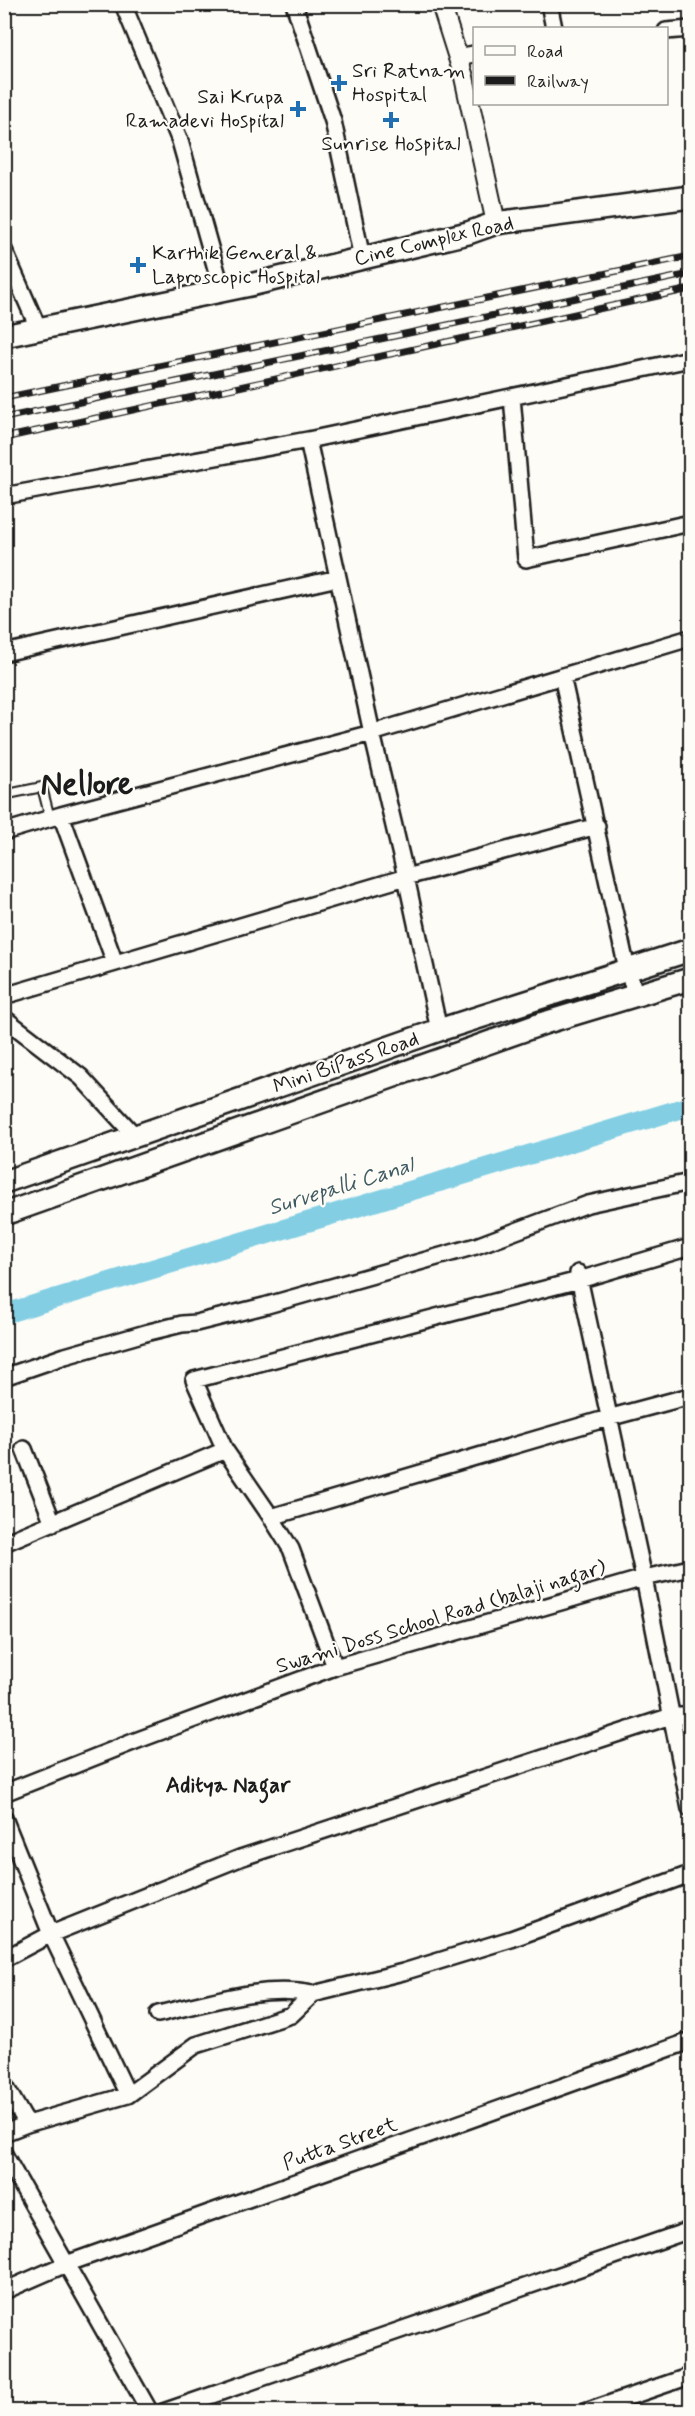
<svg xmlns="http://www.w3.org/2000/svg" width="695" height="2416" font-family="Mynerve,sans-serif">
<rect width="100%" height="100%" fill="#fdfcf7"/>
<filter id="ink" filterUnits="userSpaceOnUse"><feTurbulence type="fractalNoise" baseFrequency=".0167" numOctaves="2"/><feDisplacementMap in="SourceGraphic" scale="12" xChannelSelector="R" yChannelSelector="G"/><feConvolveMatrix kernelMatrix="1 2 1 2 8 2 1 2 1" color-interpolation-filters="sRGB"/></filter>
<g filter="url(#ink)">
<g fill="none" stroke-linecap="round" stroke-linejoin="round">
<path stroke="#83cee3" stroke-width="20" d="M4,1314L690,1106"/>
<defs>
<path id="service" d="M8,794L42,787L50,818"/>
<path id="minor" d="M123,4L180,141L222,290
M294,4L333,121L362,258
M549,4L554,28
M666,31L690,29
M457,57L474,54
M4,250L39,330
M512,397L526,559L690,523
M308,440L372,733L406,877L439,1030
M4,496L308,440L690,359
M4,653L338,578
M562,676L627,969L636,995
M61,815L115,963
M4,832L61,815L372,733L690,638
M4,996L406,877L597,826
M4,1018L81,1077L136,1137
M578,1273L644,1578L690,1809
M4,1377L65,1356L149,1332L182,1324L196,1323L264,1306L476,1246L588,1204L690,1182
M24,1449L53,1523
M271,1517L608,1418L690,1396
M4,1543L225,1450
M335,1667L291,1549L271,1517L225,1450L194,1380L579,1280L690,1247
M4,1793L138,1740L335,1667L644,1578L690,1568
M4,1818L51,1934L128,2095
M4,1959L51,1934L240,1858L671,1716H690
M158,2014C208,2003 262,1984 313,1994
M4,2084L27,2124
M4,2133L27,2124L128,2095L196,2045L291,2015L313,1994L403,1972L511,1939L690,1874
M4,2154L150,2412
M4,2291L66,2264L690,2041
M163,2412L690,2230
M585,2412L690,2376"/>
<path id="tertiary" d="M441,4L464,77L496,223"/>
<path id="secondary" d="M4,336L250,285L468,233L496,223L690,197
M4,1182L439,1030L690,950
M4,1214L544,1023L690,979"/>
</defs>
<use href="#service" stroke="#1c1c1c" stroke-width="12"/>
<use href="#minor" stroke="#1c1c1c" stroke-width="20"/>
<use href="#tertiary" stroke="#1c1c1c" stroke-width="22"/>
<use href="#secondary" stroke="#1c1c1c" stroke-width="26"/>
<use href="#service" stroke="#fdfcf7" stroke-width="8"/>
<use href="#minor" stroke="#fdfcf7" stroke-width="15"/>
<use href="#tertiary" stroke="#fdfcf7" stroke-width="18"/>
<use href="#secondary" stroke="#fdfcf7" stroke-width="21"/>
<defs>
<path id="rail" d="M4,398L690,256
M4,418L690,274
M4,438L690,289"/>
</defs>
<use href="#rail" stroke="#1c1c1c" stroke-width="7"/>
<use href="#rail" stroke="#fdfcf7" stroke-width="4.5" stroke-dasharray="14" stroke-linecap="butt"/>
</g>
</g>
<g fill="#1f6fb2" stroke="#fdfcf7" stroke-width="2">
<path d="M336 74h6v6h6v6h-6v6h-6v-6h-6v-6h6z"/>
<path d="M295 100h6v6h6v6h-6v6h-6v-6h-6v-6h6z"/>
<path d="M388 111h6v6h6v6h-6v6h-6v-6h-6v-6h6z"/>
<path d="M135 256h6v6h6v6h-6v6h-6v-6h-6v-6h6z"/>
</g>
<g text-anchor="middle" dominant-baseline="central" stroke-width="4.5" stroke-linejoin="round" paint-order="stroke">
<g font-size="21" fill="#1c1c1c" stroke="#fdfcf7" text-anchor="start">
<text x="352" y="71">Sri Ratnam<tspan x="352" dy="24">Hospital</tspan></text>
<text x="284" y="97" text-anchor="end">Sai Krupa<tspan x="284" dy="24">Ramadevi Hospital</tspan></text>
<text x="391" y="144" text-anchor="middle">Sunrise Hospital</text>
<text x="152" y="253">Karthik General &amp;<tspan x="152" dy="24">Laproscopic Hospital</tspan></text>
</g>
<g font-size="21" fill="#1c1c1c" stroke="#fdfcf7">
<text transform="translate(434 241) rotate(-13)">Cine Complex Road</text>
<text transform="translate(346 1063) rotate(-19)">Mini BiPass Road</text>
<text transform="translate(441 1617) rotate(-17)">Swami Doss School Road (balaji nagar)</text>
<text transform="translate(340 2144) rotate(-20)">Putta Street</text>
</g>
<g font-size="22" font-style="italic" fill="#405a62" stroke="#fdfcf7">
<text transform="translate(341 1187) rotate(-17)">Survepalli Canal</text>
</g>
<g font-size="22" font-weight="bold" fill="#1c1c1c" stroke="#fdfcf7">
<text x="228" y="1786">Aditya Nagar</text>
</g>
<g font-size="33" font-weight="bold" fill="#1c1c1c" stroke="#fdfcf7">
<text x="87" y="785">Nellore</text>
</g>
</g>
<rect width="695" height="2416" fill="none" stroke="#fdfcf7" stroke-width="24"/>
<rect x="12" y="12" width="671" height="2392" fill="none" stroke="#1c1c1c" stroke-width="2" filter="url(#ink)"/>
<rect x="473" y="27" width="195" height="78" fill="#fdfcf7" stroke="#a3a29f" stroke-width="1.5"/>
<rect x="485" y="46" width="30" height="9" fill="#fdfcf7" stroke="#a3a29f" stroke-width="1.5"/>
<text x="527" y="57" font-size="18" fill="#1c1c1c">Road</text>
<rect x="485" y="76" width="30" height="9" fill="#1c1c1c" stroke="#a3a29f" stroke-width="1.5"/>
<text x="527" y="87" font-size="18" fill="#1c1c1c">Railway</text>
</svg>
